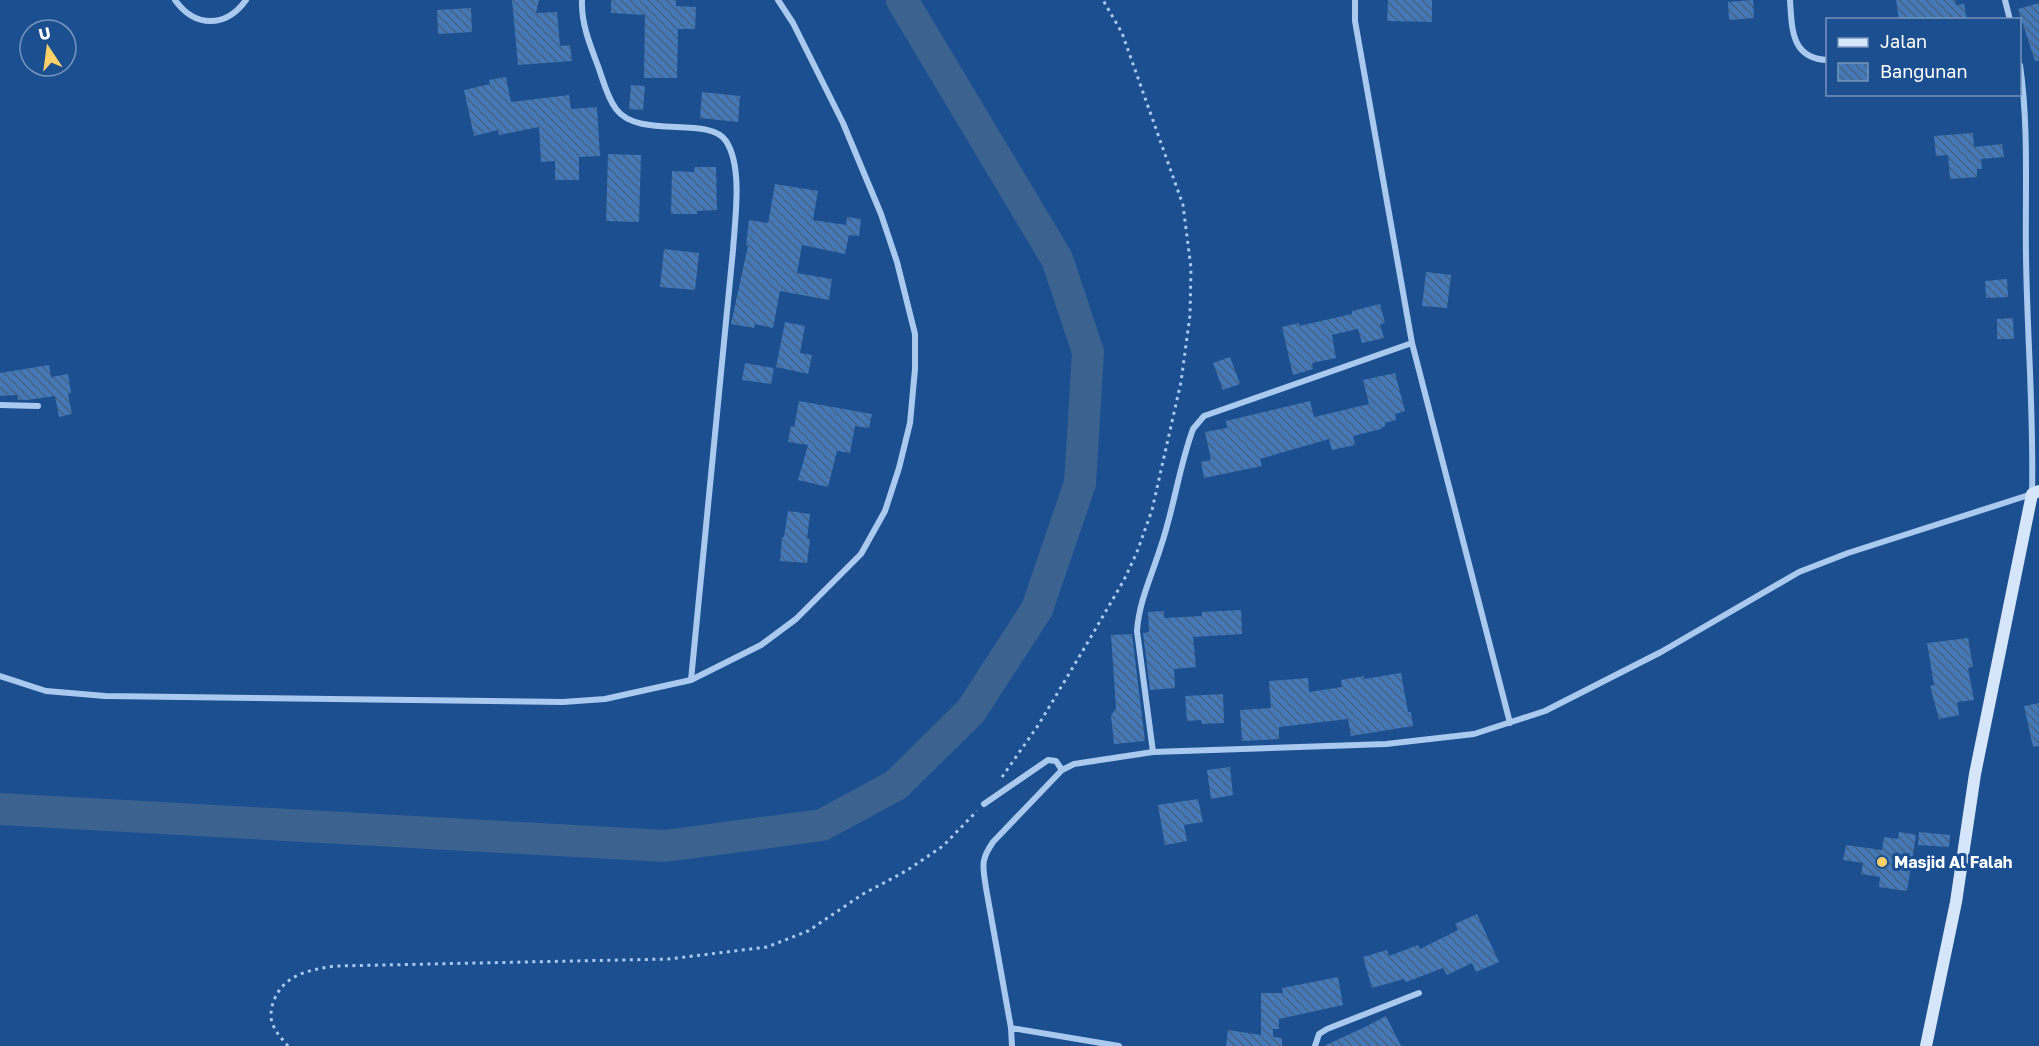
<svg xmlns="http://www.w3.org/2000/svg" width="2039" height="1046" font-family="'Golos Text',sans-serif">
<defs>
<pattern id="building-back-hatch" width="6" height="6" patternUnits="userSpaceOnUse" patternTransform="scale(1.5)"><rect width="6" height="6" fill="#4478b7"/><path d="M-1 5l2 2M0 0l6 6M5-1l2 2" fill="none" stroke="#486282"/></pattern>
</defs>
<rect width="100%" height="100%" fill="#1b4f8f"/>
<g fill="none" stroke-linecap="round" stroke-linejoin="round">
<path stroke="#3c6290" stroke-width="32" d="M0,809L665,846L822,825L896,785L971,711L1037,609L1080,483L1088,352L1057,259L902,0"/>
</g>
<path fill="url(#building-back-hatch)" d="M512,0H539L536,13L557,12L560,46L570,45L572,61L518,65Z
M611,0H676V6L696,7L695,29H678L677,78H644L645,15L611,13Z
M1388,0H1432V22L1387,21Z
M1753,0L1754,18L1729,20L1728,2Z
M1896,0H1955L1956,5L1964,4L1967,20H1899Z
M2039,3V61H2035L2018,9Z
M471,8L472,32L438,34L437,10Z
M506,77L511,102L569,95L571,109L597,107L600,156L579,157V180H555V161L541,162L539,127L499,135L498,130L474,136L464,90L490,84L489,80Z
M631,85L645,86L643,110L629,109Z
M702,92L740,96L738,122L700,118Z
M1973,133L1974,147L2002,144L2004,157L1981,159L1982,169H1977V177L1950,179L1948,155L1936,156L1934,136Z
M608,154L641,155L639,222L606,221Z
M695,167H716L717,210L697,211V214H671L672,171L694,172Z
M775,184L818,191L813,220L846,225L847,217L861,219L859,236L849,235L845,254L802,245L797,273L832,279L829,300L780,291L773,328L755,324L754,328L731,324L748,246L746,245L749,220L768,223Z
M664,249L699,253L695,290L660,287Z
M1426,272L1451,275L1447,308L1422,306Z
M2007,279L2008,297L1986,298L1985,281Z
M1380,304L1385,323L1380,324L1384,338L1362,343L1358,329L1332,335L1336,358L1312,363L1313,369L1293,375L1282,327L1299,323V326L1352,314V311Z
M2013,318L2014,339H1997V319Z
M785,322L805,326L800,353L812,355L808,374L776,367Z
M1230,357L1240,384L1223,390L1213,363Z
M745,363L774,368L771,384L742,380Z
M49,365L51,377L68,374L71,393L68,394L72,414L59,417L55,396L27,400H18L17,395L0,396V373Z
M1395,373L1405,411L1395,414L1396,420L1385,423V426L1381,428V429L1353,436L1355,445L1332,450L1329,439L1260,459L1262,466L1204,478L1201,462L1211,460L1205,432L1227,428L1226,421L1310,401L1314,417L1369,404L1363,380Z
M799,401L872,414L869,428L855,426L850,453L837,451L828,487L798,480L808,445L788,442L791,426L794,427Z
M788,511L810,514L807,539H810L807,563L780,561L782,537H784Z
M1241,610L1242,634L1193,637L1196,667L1174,669L1175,688L1150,690L1143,633L1149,632L1148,612L1164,611V618L1202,616V612Z
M1132,634L1145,741L1114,744L1111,716L1116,708L1111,635Z
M1968,638L1973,667L1968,668L1974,700L1957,702L1959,715L1939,719L1930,686L1934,685L1927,643Z
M1401,673L1408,712H1411L1413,726L1351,736L1348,719L1279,727V739L1242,741L1240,710L1271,708L1269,681L1308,678L1309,692L1342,687L1341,680L1364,676V679Z
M1223,694L1224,723L1202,724L1201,720L1187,721L1185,696Z
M2039,703V746L2033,747L2024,706Z
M1230,767L1233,795L1211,799L1207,770Z
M1198,799L1203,822L1184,825L1187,841L1165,845L1158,805Z
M1899,832L1916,835L1907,891L1879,887L1880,877L1861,874L1863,863L1843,860L1846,845L1882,850L1884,837L1898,839Z
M1919,832L1950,835L1949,847L1918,845Z
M1477,914L1499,962L1476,972L1472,963L1447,975L1443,968L1406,982L1404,979L1372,988L1363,957L1387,950L1389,956L1418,945L1420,949L1458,930L1455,924Z
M1338,977L1343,1005L1279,1019V1029H1273V1037L1282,1038V1046H1226L1228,1030L1261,1035V993H1283L1282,988Z
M1386,1016L1401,1046H1324L1367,1026Z"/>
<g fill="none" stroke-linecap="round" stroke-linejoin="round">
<path stroke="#a9c9ee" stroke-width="3" stroke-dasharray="3 4.5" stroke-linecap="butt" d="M1002,777L1039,724L1085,647L1124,580L1137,552L1152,510L1181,382L1190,315L1191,268L1183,205L1122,33L1103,0
M288,1046C283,1040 277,1034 274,1027C269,1018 271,1009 274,1000C285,974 309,970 335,966L669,959L767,947L808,931L863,894L906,871L943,846L977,811"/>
<path stroke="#a9c9ee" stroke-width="6" d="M175,0C195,28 226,28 246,0
M582,0C581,23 590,45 598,66C603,80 607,97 616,109C639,140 709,115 726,141C743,167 735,219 733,250L691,680
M1355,0V21L1412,343L1510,723
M1790,0C1792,29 1791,59 1828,60
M2005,0L2010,20
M0,405L38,406
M0,676L46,691L105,696L563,702L605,699L691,680L761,645L796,619L861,554L885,511L899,468L910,423L915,369V334L897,262L881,214L843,123L793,23L778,0
M1153,752L1137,631C1139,601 1152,575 1161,546C1174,508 1179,467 1193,429L1204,416L1412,343
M984,804L1048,760L1056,761L1062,770
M1011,1028L1119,1046
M1012,1046L1011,1028L986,888C983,866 980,861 993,842L1062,770L1074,764L1153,752L1386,744L1474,734L1545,711L1661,652L1799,572L1848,553L2032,494C2034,414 2027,335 2026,256C2025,193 2029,127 2020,65
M1315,1046L1319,1034L1327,1029L1419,993"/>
<path stroke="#d6e6fa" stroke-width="12" d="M1926,1046L1956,902L1975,774L2032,494L2039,491"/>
</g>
<circle fill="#ffd166" stroke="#1b4f8f" stroke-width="2" cx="1882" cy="862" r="6"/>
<g text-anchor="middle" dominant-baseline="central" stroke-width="6" stroke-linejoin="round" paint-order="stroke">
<g font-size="16" font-weight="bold" fill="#fff" stroke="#1b4f8f" text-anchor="start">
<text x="1894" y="862">Masjid Al Falah</text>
</g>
</g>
<rect x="1826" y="18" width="195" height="78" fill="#1b4f8f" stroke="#7695bc" stroke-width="1.5"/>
<rect x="1838" y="38" width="30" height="9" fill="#d6e6fa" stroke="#7695bc" stroke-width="1.5"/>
<text x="1880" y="48" font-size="18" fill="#ffffff">Jalan</text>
<rect x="1838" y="63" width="30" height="18" fill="url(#building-back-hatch)" stroke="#7695bc" stroke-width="1.5"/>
<text x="1880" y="78" font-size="18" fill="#ffffff">Bangunan</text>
<g transform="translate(48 48) rotate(347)"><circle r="28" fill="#1b4f8f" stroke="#7695bc" stroke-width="1.5"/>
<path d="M0-4.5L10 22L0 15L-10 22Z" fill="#ffd166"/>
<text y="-9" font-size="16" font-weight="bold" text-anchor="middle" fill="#ffffff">U</text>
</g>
</svg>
